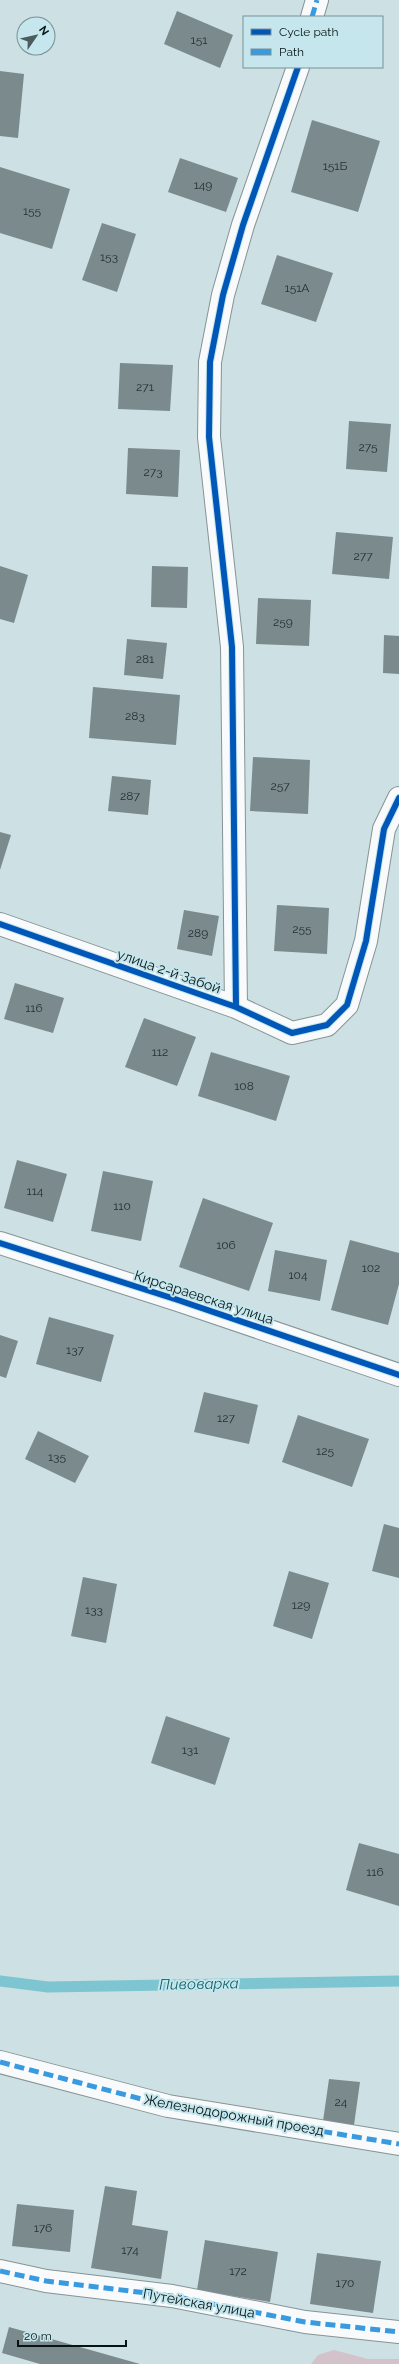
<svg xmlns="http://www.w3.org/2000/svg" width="399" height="2364" font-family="Raleway,sans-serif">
<rect width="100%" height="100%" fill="#cde0e3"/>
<path fill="#d3c2c9" d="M334,2350L368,2359H399V2364H311L318,2355Z"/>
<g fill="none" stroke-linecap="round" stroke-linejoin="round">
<path stroke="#7dc5d0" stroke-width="11" d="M0,1981L48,1987L399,1981"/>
</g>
<path fill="#7b8a8c" d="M177,11L233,35L220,68L164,44Z
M0,71L24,74L18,138L0,136Z
M312,120L380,141L358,212L291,192Z
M180,158L238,178L226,212L168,192Z
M0,167L70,189L52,249L0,233Z
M102,223L136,234L117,292L82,280Z
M277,255L333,273L316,322L261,304Z
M120,363L173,365L170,411L118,409Z
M349,421L391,424L387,472L346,469Z
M128,448L180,450L178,497L126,494Z
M336,532L393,537L389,579L332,574Z
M0,566L28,575L14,623L0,619Z
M152,566L188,567L187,608L151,607Z
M258,598L311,600L309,646L256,644Z
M384,635L399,636V674L383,673Z
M127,639L167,643L163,679L124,675Z
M93,687L180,695L176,745L89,738Z
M253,757L310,760L308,814L250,811Z
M112,776L151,780L148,815L108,811Z
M0,832L11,835L0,870Z
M277,905L329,908L327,954L274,951Z
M184,910L219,916L212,956L177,949Z
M15,983L64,998L53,1033L4,1019Z
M144,1018L196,1037L177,1086L125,1067Z
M211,1052L290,1076L276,1121L198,1096Z
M17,1160L67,1174L53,1222L4,1208Z
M103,1171L153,1181L141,1241L91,1231Z
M203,1198L273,1223L249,1291L179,1267Z
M350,1240L399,1253V1284L388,1325L331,1310Z
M275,1250L327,1260L320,1301L268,1291Z
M49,1317L114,1335L101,1382L36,1364Z
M0,1335L18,1341L6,1378L0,1376Z
M204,1392L258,1405L249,1444L194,1432Z
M298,1415L369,1439L352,1487L282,1462Z
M38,1431L89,1456L75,1483L25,1459Z
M384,1524L399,1528V1578L372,1571Z
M289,1571L329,1583L312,1639L273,1626Z
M83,1577L117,1584L106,1643L71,1636Z
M166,1716L230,1738L215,1785L151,1763Z
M359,1843L399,1854V1906L346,1890Z
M329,2079L360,2082L354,2125L323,2121Z
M105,2186L137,2191L132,2225L168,2231L161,2279L91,2268Z
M17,2204L74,2210L70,2252L12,2246Z
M205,2240L278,2252L270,2302L197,2290Z
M317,2253L381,2261L373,2313L310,2304Z
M9,2327L140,2364H40L2,2353Z"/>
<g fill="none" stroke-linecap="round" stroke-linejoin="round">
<defs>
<path id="street" d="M312,17L317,0
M0,924L236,1007L292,1033L327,1025L347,1005L366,941L384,829L399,798
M236,1007L232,647L209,437L210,362L223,295L243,225L298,67
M0,1243L178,1300L399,1375
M0,2062L168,2106L399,2144
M0,2271L46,2281L172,2296L305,2322L399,2332"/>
</defs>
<use href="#street" stroke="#869496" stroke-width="24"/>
<use href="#street" stroke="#f8fafb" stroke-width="22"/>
<path stroke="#399adf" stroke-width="5" stroke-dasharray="10 5" stroke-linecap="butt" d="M312,17L317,0
M0,2062L168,2106L399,2144
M0,2271L46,2281L172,2296L305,2322L399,2332"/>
<defs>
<path id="cycleway" d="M0,924L236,1007L292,1033L327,1025L347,1005L366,941L384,829L399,798
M236,1007L232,647L209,437L210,362L223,295L243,225L298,67
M0,1243L178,1300L399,1375"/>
</defs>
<use href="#cycleway" stroke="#c4e6ec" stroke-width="8"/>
<use href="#cycleway" stroke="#0057b8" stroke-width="6"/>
</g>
<g text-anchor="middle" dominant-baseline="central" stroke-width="4" stroke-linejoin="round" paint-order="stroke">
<g font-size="12" fill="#243133">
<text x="199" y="40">151</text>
<text x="335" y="166">151Б</text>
<text x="203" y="185">149</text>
<text x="32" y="211">155</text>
<text x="109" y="257">153</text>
<text x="297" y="288">151А</text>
<text x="145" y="387">271</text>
<text x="368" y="447">275</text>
<text x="153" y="472">273</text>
<text x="363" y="556">277</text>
<text x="283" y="622">259</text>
<text x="145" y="659">281</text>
<text x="135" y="716">283</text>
<text x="280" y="786">257</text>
<text x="130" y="796">287</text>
<text x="302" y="929">255</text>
<text x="198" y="933">289</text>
<text x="34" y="1008">116</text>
<text x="160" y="1052">112</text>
<text x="244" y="1086">108</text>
<text x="35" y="1191">114</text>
<text x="122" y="1206">110</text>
<text x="226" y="1245">106</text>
<text x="371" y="1268">102</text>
<text x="298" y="1275">104</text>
<text x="75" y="1350">137</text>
<text x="226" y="1418">127</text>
<text x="325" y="1451">125</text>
<text x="57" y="1457">135</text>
<text x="301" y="1605">129</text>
<text x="94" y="1610">133</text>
<text x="190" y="1750">131</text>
<text x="375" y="1872">116</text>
<text x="341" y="2102">24</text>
<text x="43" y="2228">176</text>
<text x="130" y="2250">174</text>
<text x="238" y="2271">172</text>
<text x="345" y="2283">170</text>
</g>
<g font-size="14" fill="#071315" stroke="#c4e6ec">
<text transform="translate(169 971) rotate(19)">улица 2-й Забой</text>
<text transform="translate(204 1297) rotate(18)">Кирсараевская улица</text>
<text transform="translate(234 2115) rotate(10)">Железнодорожный проезд</text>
<text transform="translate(199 2303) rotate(10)">Путейская улица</text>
</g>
<g font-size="15" font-style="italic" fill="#14626d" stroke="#c4e6ec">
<text transform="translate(199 1984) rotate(-1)">Пивоварка</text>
</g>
</g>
<rect x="243" y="16" width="140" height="52" fill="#c4e6ec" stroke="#789296"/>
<rect x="251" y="29" width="20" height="6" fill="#0057b8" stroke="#789296"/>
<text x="279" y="36" font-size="12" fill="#071315">Cycle path</text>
<rect x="251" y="49" width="20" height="6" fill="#399adf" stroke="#789296"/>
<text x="279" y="56" font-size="12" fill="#071315">Path</text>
<g transform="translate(36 36) rotate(56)"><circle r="19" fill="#c4e6ec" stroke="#789296"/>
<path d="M0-3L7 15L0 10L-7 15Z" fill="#4c5b5d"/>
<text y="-6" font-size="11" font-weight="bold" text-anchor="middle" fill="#071315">N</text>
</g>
<path d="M18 2340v6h108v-6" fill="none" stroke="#071315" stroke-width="2"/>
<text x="24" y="2340" font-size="12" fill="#071315" stroke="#c4e6ec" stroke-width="3" paint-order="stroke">20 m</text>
</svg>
